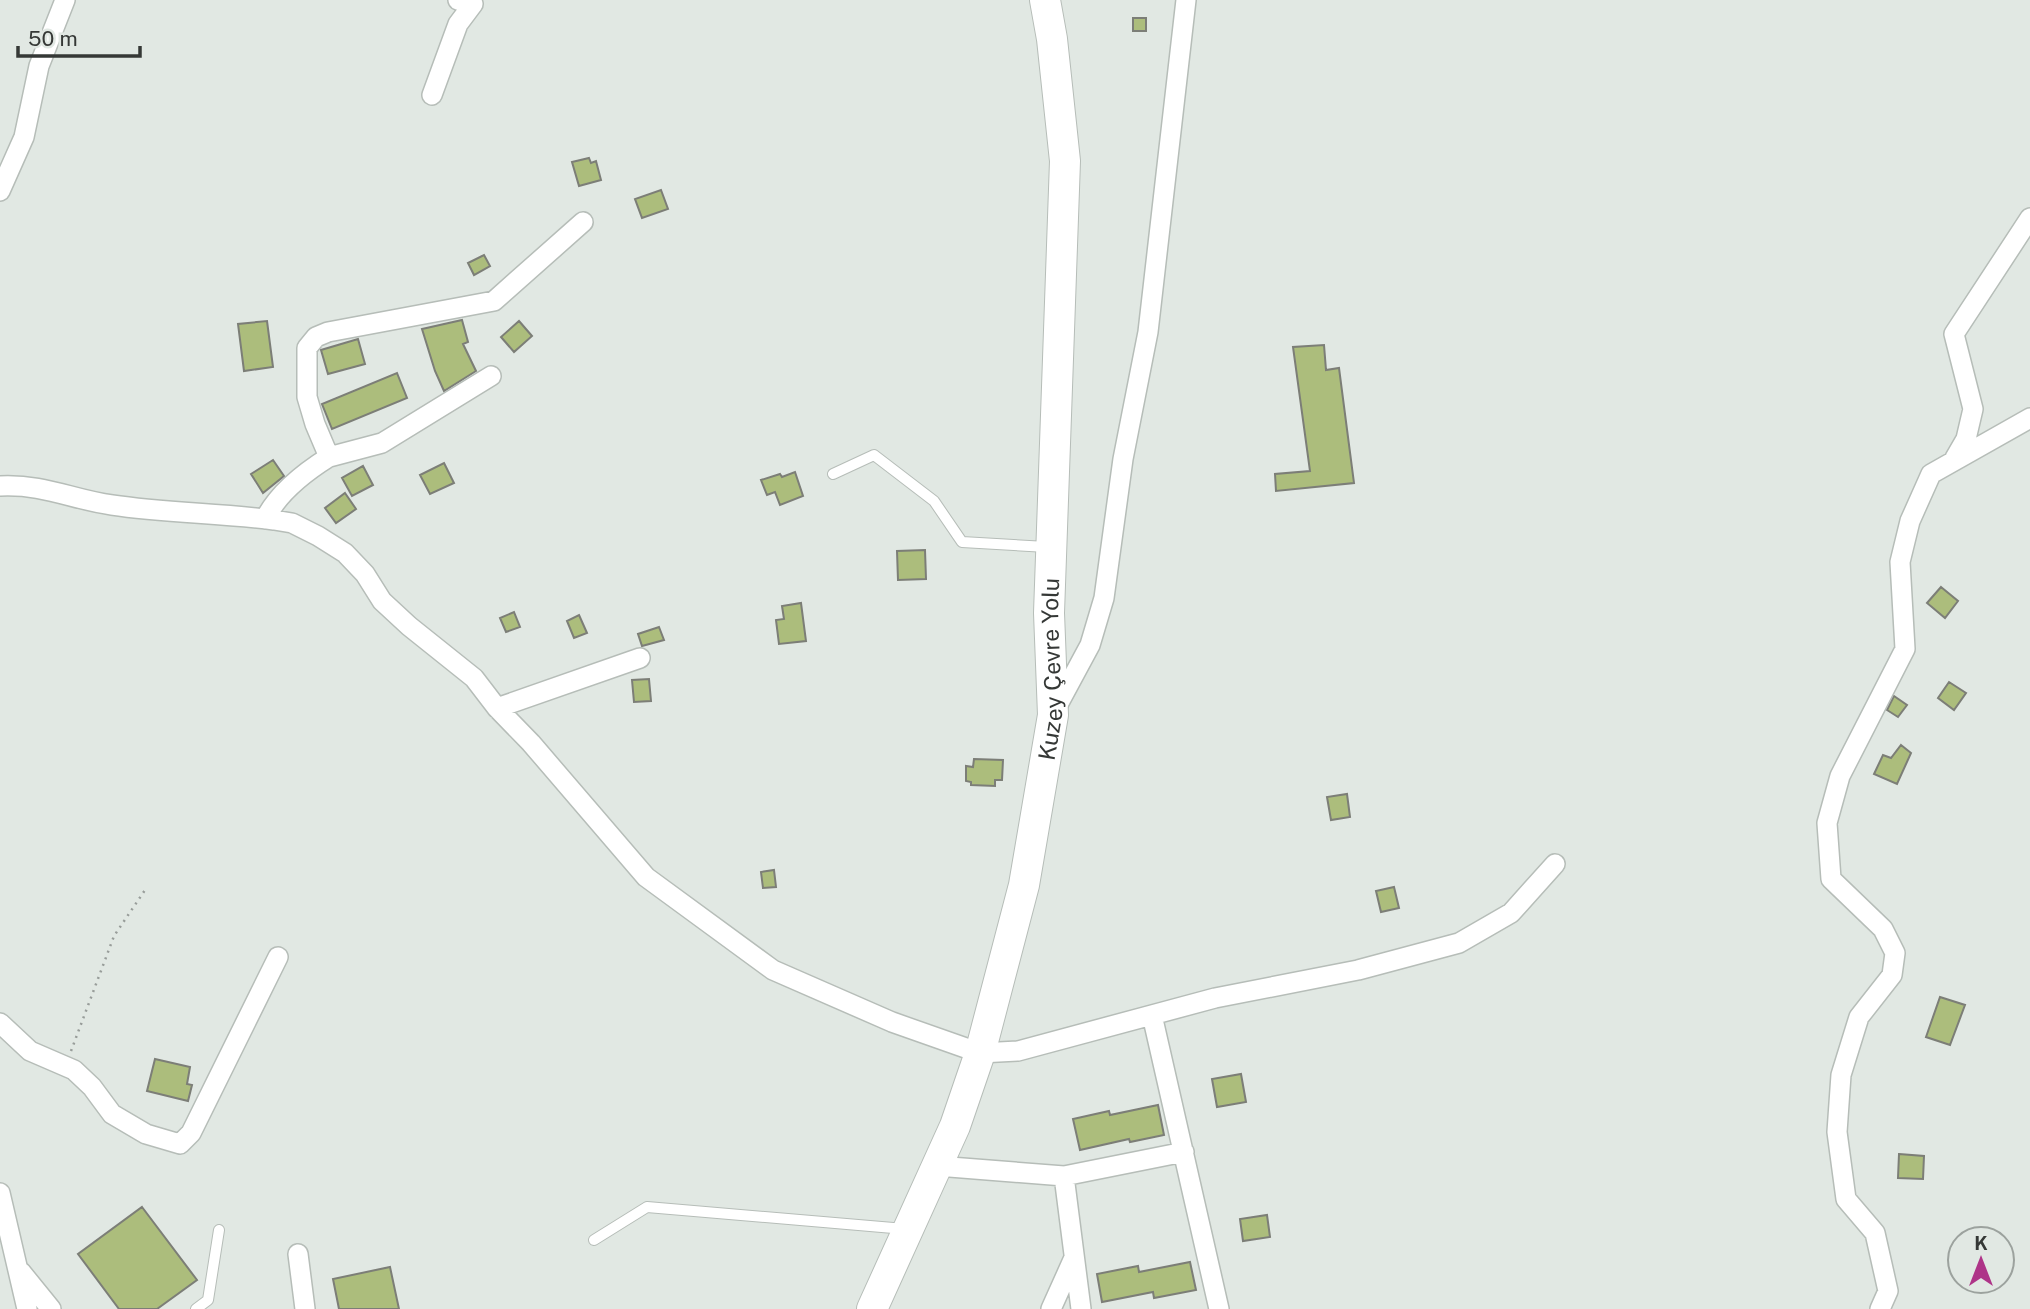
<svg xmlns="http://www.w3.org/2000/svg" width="2030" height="1309" font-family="'Public Sans',sans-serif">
<rect width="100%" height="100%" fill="#e1e8e3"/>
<path fill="#acbd7c" stroke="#7c7e77" stroke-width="2" d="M1133,18H1146V31H1133Z
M589,158L591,163L596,161L601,180L579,186L572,162Z
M661,190L668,209L642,218L635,199Z
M484,255L490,266L474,275L468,263Z
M462,320L468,342L463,344L476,371L444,391L435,371L422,329Z
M267,321L273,367L244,371L238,324Z
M519,321L532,336L514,352L501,337Z
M358,339L365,364L328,374L321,350Z
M1324,345L1326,370L1339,368L1354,483L1276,491L1275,474L1310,471L1293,347Z
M397,373L407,398L332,429L322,404Z
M273,460L284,476L263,493L251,474Z
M444,463L454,483L430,494L420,475Z
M363,466L373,485L352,496L342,478Z
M795,472L803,496L780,505L775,492L767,495L761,480L780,474L782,477Z
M345,493L356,509L336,523L325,508Z
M925,550L926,579L898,580L897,551Z
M1941,587L1958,601L1945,618L1927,603Z
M801,603L806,641L779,644L776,620L784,619L782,606Z
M514,612L520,627L506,632L500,618Z
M579,615L587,633L574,638L567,621Z
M659,627L664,640L642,646L638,634Z
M649,679L651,701L634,702L632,680Z
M1949,682L1966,693L1954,710L1938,698Z
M1894,696L1907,705L1898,717L1887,710Z
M1901,745L1911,753L1897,784L1874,774L1883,755L1891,758Z
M974,759L1003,760L1002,780H995V786L971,785V782L966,781V766L973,767Z
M1347,794L1350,817L1331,820L1327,797Z
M774,870L776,887L763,888L761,872Z
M1394,887L1399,908L1381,912L1376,891Z
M1940,997L1965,1005L1950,1045L1926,1037Z
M155,1059L190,1067L187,1084L192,1085L188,1101L147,1091Z
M1241,1074L1246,1102L1217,1107L1212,1079Z
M1158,1105L1164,1135L1130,1142L1129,1139L1080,1150L1073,1119L1109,1111L1110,1115Z
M1899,1154L1924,1156L1923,1179L1898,1178Z
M142,1207L197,1280L157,1309H119L78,1254Z
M1267,1215L1270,1237L1243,1241L1240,1219Z
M1190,1262L1196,1290L1154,1298L1153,1292L1102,1302L1097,1274L1138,1266L1139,1272Z
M390,1267L399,1309H339L333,1279Z"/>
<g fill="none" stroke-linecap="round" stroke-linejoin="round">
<defs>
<path id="lane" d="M833,474L874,455L934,501L962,542L1047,547
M594,1240L647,1207L905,1229
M196,1309L208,1300L219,1230"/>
<path id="street" d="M432,95L458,24L473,4L458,0
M0,191L24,137L39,66L65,0
M329,457L382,443L491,376
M1955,458L1966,439L1973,409L1954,334L2030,218
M0,486C45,484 70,499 112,505C165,513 220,513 274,520L292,523L318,536L345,553L365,574L382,601L409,626L474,678L497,708L531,743L646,877L773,970L892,1022L980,1053L1018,1051L1215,998L1358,970L1459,943L1511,913L1555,864
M265,519C278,493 305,472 329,457L315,424L307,397V348L316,337L328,332L494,301L583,222
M497,708L640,658
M1055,710L1090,645L1104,598L1123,459L1148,332L1186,0
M1152,1015L1219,1309
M0,1023L30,1051L74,1070L92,1087L112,1114L146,1134L180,1144L191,1133L278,957
M937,1166L1064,1176L1184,1152
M1064,1176L1081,1309
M0,1193L27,1309
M298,1254L305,1309
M21,1272L51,1309
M1051,1309L1073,1260
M1880,1309L1888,1291L1875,1233L1846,1199L1837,1132L1841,1075L1859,1017L1892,975L1895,953L1883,929L1831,879L1827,823L1840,776L1905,649L1900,562L1910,521L1931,474L2030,418"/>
<g id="primary">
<path id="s1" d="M872,1309L955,1126L980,1053L1024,885L1053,715L1049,613L1065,161L1052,39L1045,0"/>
</g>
</defs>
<use href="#lane" stroke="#b6bdb8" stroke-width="12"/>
<use href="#street" stroke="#b6bdb8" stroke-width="22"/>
<use href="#primary" stroke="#b6bdb8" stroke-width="32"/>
<path stroke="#989d9a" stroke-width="2.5" stroke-dasharray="2 5" stroke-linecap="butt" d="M71,1051L114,936L145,890"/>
<use href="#lane" stroke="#fff" stroke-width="10"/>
<use href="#street" stroke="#fff" stroke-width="19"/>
<use href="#primary" stroke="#fff" stroke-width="30"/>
</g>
<g text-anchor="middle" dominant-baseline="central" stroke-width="7" stroke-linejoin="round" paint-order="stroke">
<g font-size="23" fill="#353836" stroke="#e1e8e3">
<text stroke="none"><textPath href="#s1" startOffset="670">Kuzey Çevre Yolu</textPath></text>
</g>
</g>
<g transform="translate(1981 1260)"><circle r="33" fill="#e1e8e3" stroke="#9ca29e" stroke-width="2"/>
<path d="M0-5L12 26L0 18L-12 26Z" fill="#ae3488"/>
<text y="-10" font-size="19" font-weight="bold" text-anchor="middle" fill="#353836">K</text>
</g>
<path d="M18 46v10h122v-10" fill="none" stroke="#353836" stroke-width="3.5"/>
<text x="28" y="46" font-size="21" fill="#353836" stroke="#e1e8e3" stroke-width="5" paint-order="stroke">50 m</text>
</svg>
